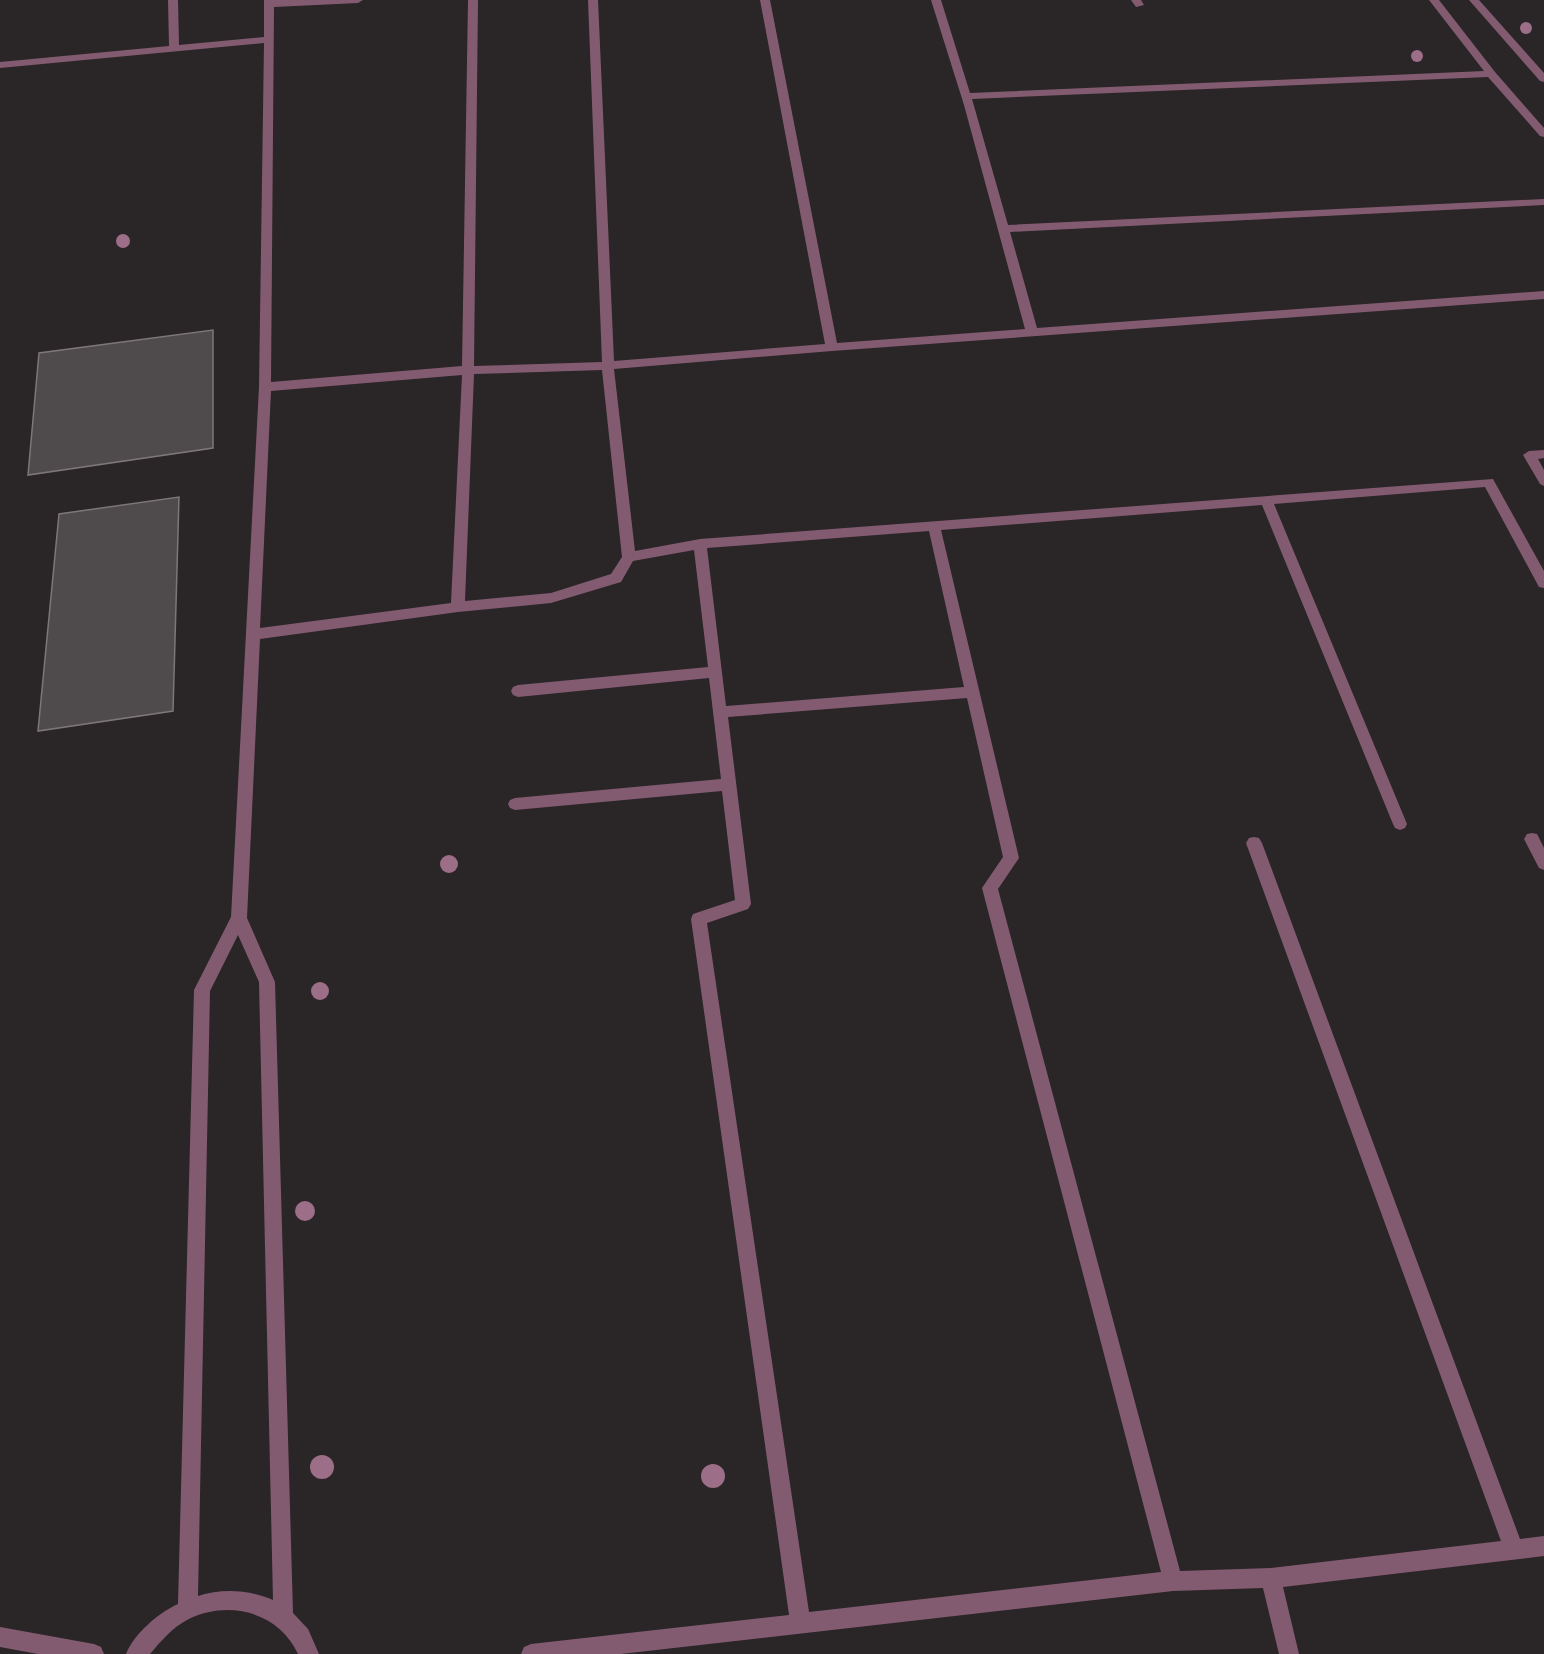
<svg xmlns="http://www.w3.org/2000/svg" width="1544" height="1654" font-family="Cabin,sans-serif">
<rect width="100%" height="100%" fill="#2a2527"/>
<path fill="#4f4a4c" stroke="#7d777a" stroke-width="1.5" d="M213,330V448L28,475L39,353Z
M179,497L173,711L38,731L59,514Z"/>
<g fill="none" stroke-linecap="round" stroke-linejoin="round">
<path fill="#835b71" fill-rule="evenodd" d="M168,0H178L179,45L264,37V0H363L358,3L274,7L271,382L462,366L468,0H478L474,366L602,362L588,0H598L614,361L825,344L760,0H770L837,343L1025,329L964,105L931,0H941L970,93L1484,71L1429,0H1439L1495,72L1544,128V137L1540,136L1488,77L972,99L1008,225L1544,199V205L1010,232L1037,328L1544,291V299L832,351L614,369L635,551L700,539L1493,479L1544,571V588L1539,587L1485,487L1274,504L1407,824L1405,828L1400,830L1395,828L1393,824L1262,505L941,530L1019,858L998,889L1180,1571L1271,1568L1501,1541L1246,843L1249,838L1254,837L1259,838L1262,843L1520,1539L1544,1536V1556L1283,1587L1299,1654H1279L1263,1588L1173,1591L621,1654H521L524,1647L531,1644L789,1615L691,919L693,914L735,900L722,791L515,810L510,808L508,804L510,800L515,798L721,779L709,678L518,697L513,695L511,691L513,687L518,685L708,667L694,550L633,561L621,582L551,603L458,612L260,639L247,918L275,982L293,1613L308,1629L319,1654H298C279,1612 228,1599 187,1620C172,1628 161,1641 150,1654H126C134,1634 158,1613 178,1604L194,990L231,917L259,387L264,43L0,68V62L169,46ZM602,370L622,557L611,574L551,593L465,601L474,374ZM462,375L451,603L260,628L271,391ZM929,531L964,687L726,706L707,548ZM967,698L1003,857L982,888L1161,1572L809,1612L707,923L748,909L751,904L728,717ZM238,935L259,982L273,1600C249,1590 223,1588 198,1596L210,991Z
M1131,0H1141L1144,5L1136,7Z
M1469,0H1479L1544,73V82L1540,81Z
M1544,450V458L1538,459L1544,470V486L1540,484L1523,455L1529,451Z
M1532,833L1537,834L1544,848V870L1539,868L1524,839L1527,834Z
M0,1627L94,1644L101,1647L104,1654H38L0,1647Z"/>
</g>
<g fill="#9c6e88">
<circle cx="1526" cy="28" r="6"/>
<circle cx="1417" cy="56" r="6"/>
<circle cx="123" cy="241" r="7"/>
<circle cx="449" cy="864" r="9"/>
<circle cx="320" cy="991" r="9"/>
<circle cx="305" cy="1211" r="10"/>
<circle cx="322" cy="1467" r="12"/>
<circle cx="713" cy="1476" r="12"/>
</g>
</svg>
